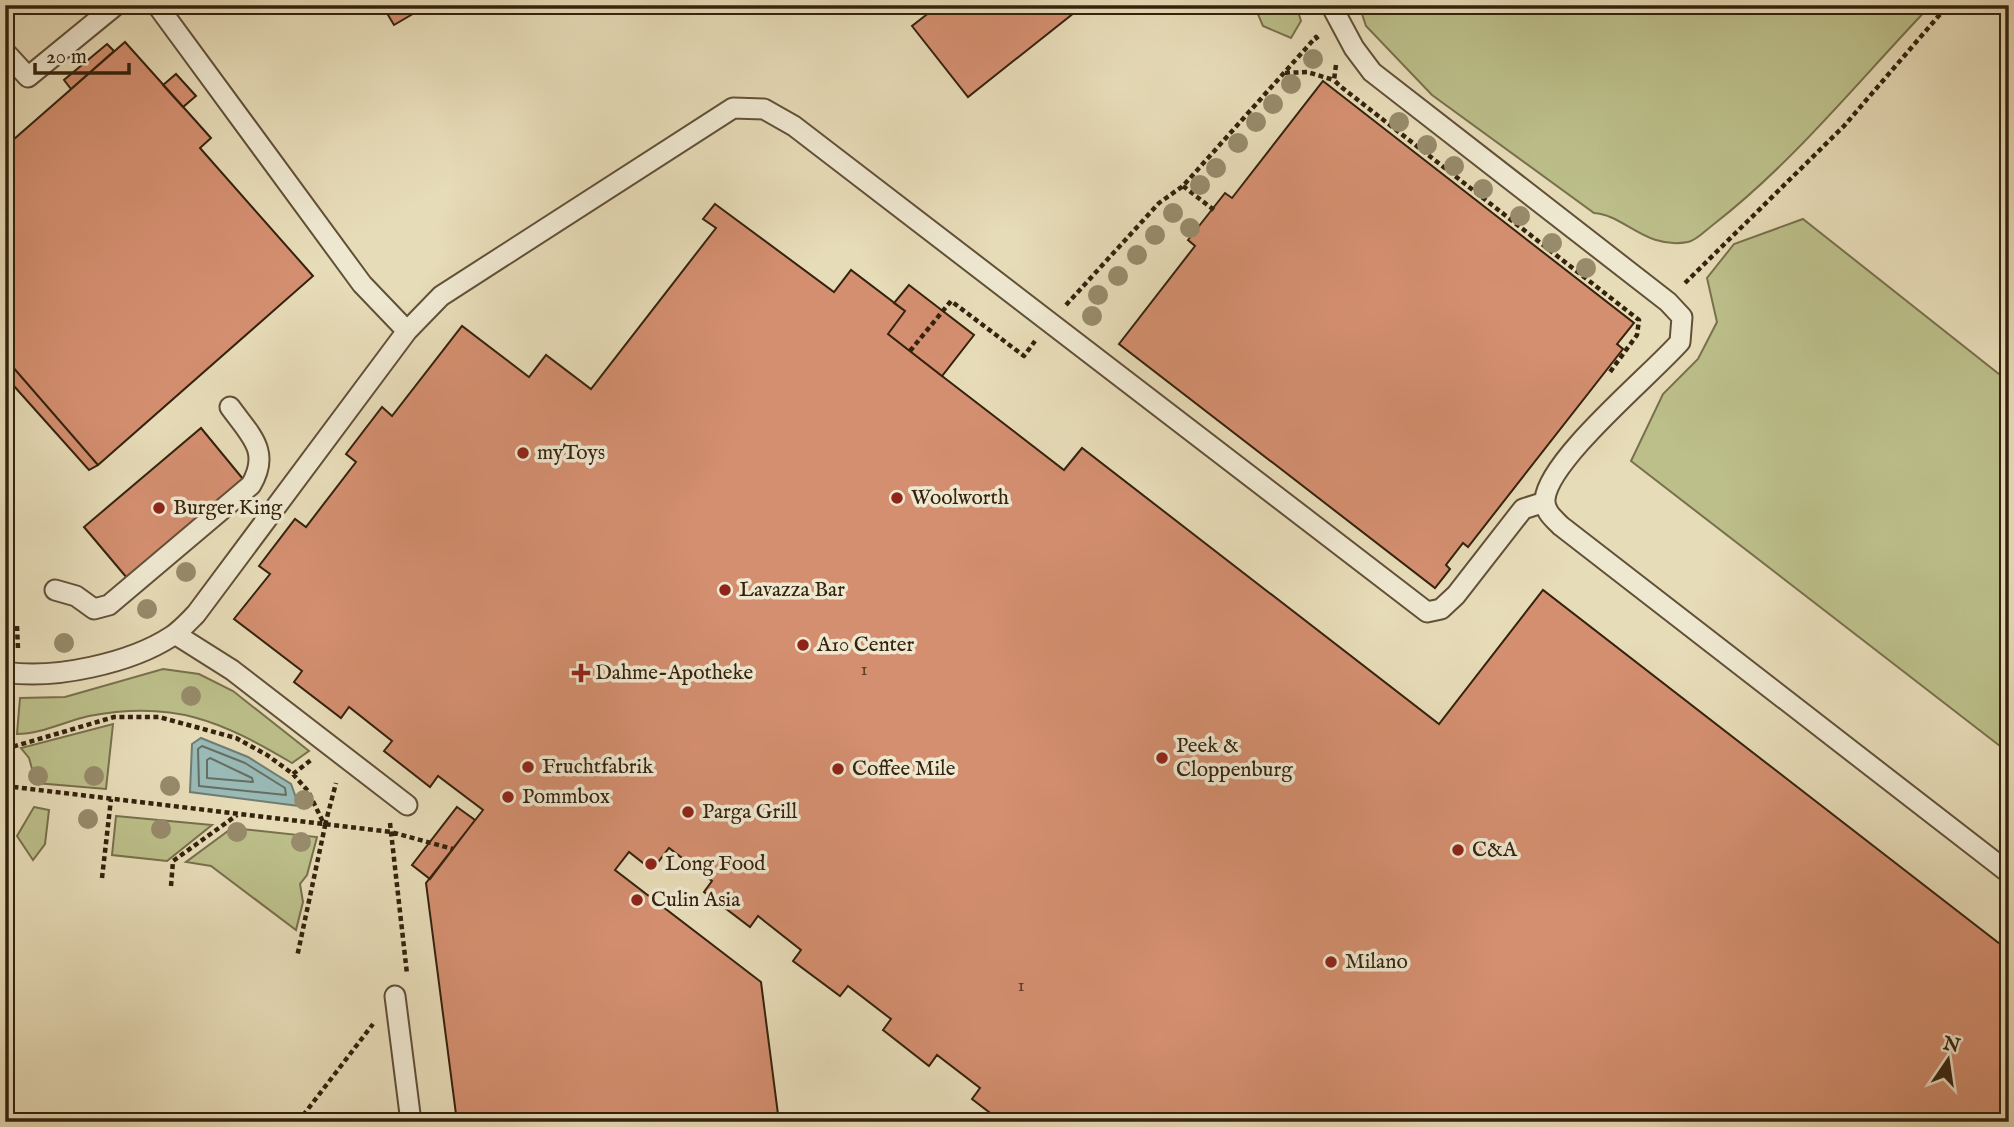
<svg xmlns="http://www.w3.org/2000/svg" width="2014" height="1127" font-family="'IM FELL English',serif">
<rect width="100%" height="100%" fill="#e7dcb8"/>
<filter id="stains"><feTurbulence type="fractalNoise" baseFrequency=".00286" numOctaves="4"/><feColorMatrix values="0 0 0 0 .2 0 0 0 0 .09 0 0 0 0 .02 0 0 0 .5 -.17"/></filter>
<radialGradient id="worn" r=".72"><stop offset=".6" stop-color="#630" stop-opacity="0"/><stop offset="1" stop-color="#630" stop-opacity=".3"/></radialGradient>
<path fill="#bcbf8a" stroke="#78704c" stroke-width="2" d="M1254,5H1296L1301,21L1291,38L1263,26Z
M1359,5H1931C1860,79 1795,161 1714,224C1707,229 1696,241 1688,242C1645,250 1625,215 1594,213L1432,95L1366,26Z
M1803,219L2009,382V753L1631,461L1663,394L1698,359L1717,322L1707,278L1734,244Z
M163,669L199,674L233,691L309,751L292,763C221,721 174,700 89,716C66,721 41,734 17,734L20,698L65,697Z
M113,724L106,789L36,783L29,758L21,748Z
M34,807L49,810L45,844L33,860L17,836Z
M116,816L212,825L167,861L112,855Z
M232,828L317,837L307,875L300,884L303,902L296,930L211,866L186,862Z"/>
<path fill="#99bab7" stroke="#717d73" stroke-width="2" d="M201,738L248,757L291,784L299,806L190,792L192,744Z"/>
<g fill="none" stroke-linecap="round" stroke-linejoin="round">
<path stroke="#666e62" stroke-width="2" d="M202,746L245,763L285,788L286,795L199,786L198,749Z
M210,758L252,778L253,782L207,778V760Z"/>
</g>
<path fill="#d48f70" stroke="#34220d" stroke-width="2" d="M382,5H428L394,25Z
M939,5H1084L968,97L912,26Z
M125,42L211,138L200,148L313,276L98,465L5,358V147Z
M107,44L114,51L71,89L64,80Z
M176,74L196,96L183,107L163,85Z
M1323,81L1634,323L1617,344L1623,349L1468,547L1463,543L1446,565L1450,569L1435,588L1119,344L1195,246L1188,240L1225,193L1232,198Z
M715,204L834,292L851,270L905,311L888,334L942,376L1064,470L1082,448L1439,724L1543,590L2009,951V1122H1002L972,1099L980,1088L937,1055L929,1066L883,1030L891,1019L848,986L840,996L793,961L801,950L758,916L750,927L704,892L712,881L669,848L652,870L629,852L615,870L761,982L779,1122H457L426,883L483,810L438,776L430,787L384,751L392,741L349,707L341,718L294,682L302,671L234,619L270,574L259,566L295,519L306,527L356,462L346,454L382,407L392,416L462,326L529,377L546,355L591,389L716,228L703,219Z
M909,285L974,335L942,376L888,334L905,311L894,303Z
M5,358L98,465L89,470L5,376Z
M201,428L243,479L127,578L84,527Z
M457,807L475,820L430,879L412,865Z"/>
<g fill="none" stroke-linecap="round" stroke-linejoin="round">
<defs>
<path id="lane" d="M157,5L362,284L407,331
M1331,5L1354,48L1372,72L1668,302L1682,317L1680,342C1651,375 1549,459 1545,499C1544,511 1553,518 1561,526L2009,873
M5,52L28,77L116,5
M55,590L76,596L94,609L109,605L251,485C271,451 250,435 230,407
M175,634L232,670L407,805
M5,672C54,680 131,663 172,636C181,630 189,621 196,614L407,331L441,296L733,108L764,109L794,126L1427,612L1441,609L1456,595L1523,509L1545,502
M395,996L411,1122"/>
</defs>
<use href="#lane" stroke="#615038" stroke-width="23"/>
<path stroke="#34220d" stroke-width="4.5" stroke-dasharray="5 3.5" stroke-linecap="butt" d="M1336,65L1334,80L1340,86L1639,320L1637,335L1610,372
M1285,73L1307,72L1334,80
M1183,186L1214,210
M1685,283L1844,126L1948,5
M1066,305L1159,203L1183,186L1316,37L1319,41
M910,351L951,301L1024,356L1035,341
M17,626L18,649
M8,747L13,696
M5,749L114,717H159L236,738L267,755L293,774L308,791L325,826L297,957
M293,774L311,760
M5,786L391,832L453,849
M390,823L407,974
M325,825L336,783
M102,878L111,799
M171,886L173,861L237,815
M298,1122L373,1024"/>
<use href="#lane" stroke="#efe8d1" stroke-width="19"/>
</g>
<g fill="#978b6b">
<circle cx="1313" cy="59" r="10"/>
<circle cx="1291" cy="84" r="10"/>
<circle cx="1273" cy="104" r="10"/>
<circle cx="1256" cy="122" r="10"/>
<circle cx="1399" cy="122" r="10"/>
<circle cx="1238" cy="143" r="10"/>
<circle cx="1427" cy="145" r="10"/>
<circle cx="1454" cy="166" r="10"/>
<circle cx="1216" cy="168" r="10"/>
<circle cx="1200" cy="185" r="10"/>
<circle cx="1483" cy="189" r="10"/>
<circle cx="1173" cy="213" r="10"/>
<circle cx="1520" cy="216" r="10"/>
<circle cx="1190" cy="228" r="10"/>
<circle cx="1155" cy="235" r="10"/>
<circle cx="1552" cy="243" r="10"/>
<circle cx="1137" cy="255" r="10"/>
<circle cx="1586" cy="268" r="10"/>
<circle cx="1118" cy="276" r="10"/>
<circle cx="1098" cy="295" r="10"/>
<circle cx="1092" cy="316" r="10"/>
<circle cx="186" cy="572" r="10"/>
<circle cx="147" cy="609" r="10"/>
<circle cx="64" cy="643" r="10"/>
<circle cx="191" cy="696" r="10"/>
<circle cx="38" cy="776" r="10"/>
<circle cx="94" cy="776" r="10"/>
<circle cx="170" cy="786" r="10"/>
<circle cx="304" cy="800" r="10"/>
<circle cx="88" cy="819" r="10"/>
<circle cx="161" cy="829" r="10"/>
<circle cx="237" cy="832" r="10"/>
<circle cx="301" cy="842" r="10"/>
</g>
<g fill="#8f2418" stroke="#efe8d1" stroke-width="2.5">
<circle cx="523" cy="453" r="7"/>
<circle cx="897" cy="498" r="7"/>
<circle cx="159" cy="508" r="7"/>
<circle cx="725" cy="590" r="7"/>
<circle cx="803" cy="645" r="7"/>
<path d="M577.5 662.5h7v7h7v7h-7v7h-7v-7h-7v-7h7z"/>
<circle cx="1162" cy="758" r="7"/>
<circle cx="528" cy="767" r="7"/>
<circle cx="838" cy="769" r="7"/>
<circle cx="508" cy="797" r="7"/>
<circle cx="688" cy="812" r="7"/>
<circle cx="1458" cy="850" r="7"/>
<circle cx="651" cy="864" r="7"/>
<circle cx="637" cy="900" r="7"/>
<circle cx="1331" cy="962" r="7"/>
</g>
<g text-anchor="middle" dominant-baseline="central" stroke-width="7" stroke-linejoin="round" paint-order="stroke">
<g font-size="18" fill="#5c3d26">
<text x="864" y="670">1</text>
<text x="1021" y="986">1</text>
</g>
<g font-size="21" fill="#34220d" stroke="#efe8d1" text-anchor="start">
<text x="537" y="453">myToys</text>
<text x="911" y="498">Woolworth</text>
<text x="173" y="508">Burger King</text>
<text x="739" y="590">Lavazza Bar</text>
<text x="817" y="645">A10 Center</text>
<text x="595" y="673">Dahme-Apotheke</text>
<text x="1176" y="746">Peek &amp;<tspan x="1176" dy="24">Cloppenburg</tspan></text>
<text x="542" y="767">Fruchtfabrik</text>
<text x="852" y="769">Coffee Mile</text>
<text x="522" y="797">Pommbox</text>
<text x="702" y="812">Parga Grill</text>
<text x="1472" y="850">C&amp;A</text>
<text x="665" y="864">Long Food</text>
<text x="651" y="900">Culin Asia</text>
<text x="1345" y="962">Milano</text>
</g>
</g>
<rect width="2014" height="1127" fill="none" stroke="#e7dcb8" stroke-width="28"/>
<rect x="7" y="7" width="2000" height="1113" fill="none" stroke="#34220d" stroke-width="3.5"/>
<rect x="14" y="14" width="1986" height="1099" fill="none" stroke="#34220d" stroke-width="2"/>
<g transform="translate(1948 1060) rotate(13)" stroke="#efe8d1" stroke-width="5" paint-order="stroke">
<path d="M0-5L12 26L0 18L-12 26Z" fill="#34220d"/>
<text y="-10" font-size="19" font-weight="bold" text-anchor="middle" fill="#34220d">N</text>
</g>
<path d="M35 63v10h94v-10" fill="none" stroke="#34220d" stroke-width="3.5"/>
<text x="46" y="63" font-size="21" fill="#34220d" stroke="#efe8d1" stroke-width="5" paint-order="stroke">20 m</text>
<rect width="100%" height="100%" filter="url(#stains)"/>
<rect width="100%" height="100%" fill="url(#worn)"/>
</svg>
